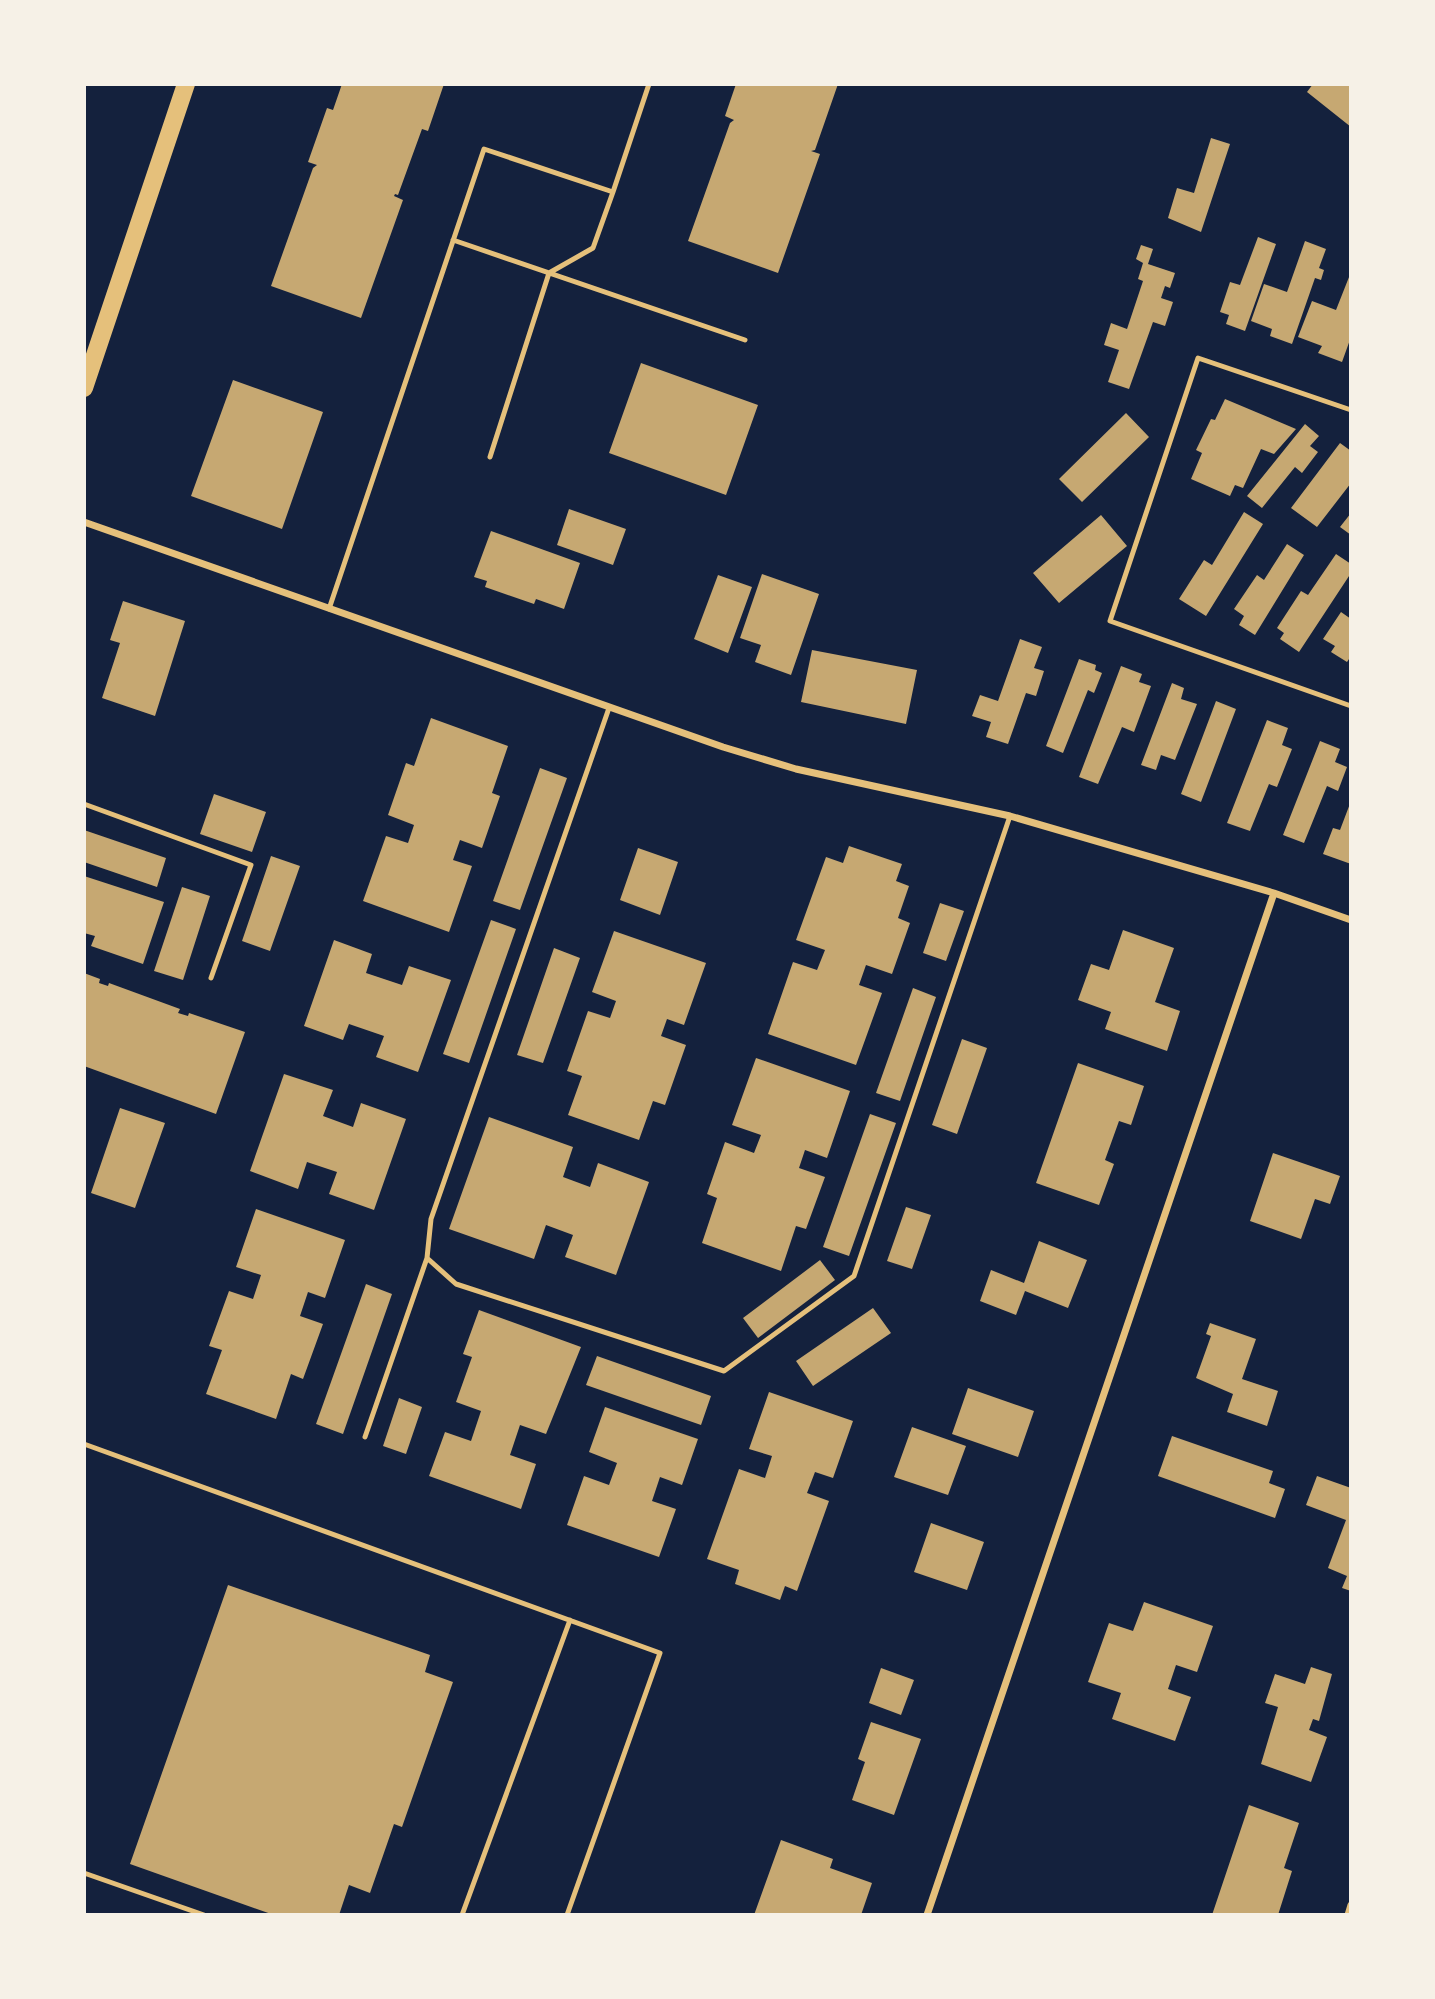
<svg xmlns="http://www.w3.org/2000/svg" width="1435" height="1999" font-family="'IBM Plex Sans',sans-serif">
<rect width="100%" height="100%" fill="#14213d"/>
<path fill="#c6a872" d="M342,84H444L428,131L422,129L398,195L395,194L394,196L403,200L361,318L271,286L313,168L317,165L308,162L327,108L333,110Z
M736,84H838L815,150L811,151L820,154L778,273L688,241L730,123L734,120L725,116Z
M1313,84H1351V127L1307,92Z
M1211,138L1230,144L1201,232L1168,218L1177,188L1194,193Z
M1258,237L1276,244L1245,331L1226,324L1229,315L1220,312L1230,282L1240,285Z
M1305,241L1326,249L1319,268L1324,270L1321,280L1315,278L1292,344L1270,336L1272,329L1251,321L1264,284L1287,292Z
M1141,245L1153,249L1148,264L1175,273L1170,288L1165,286L1161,298L1173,302L1165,326L1153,322L1129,389L1108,382L1119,350L1104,345L1111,323L1127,329L1143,281L1138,279L1143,263L1136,259Z
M1351,272V337L1342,362L1318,353L1322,346L1298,337L1312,301L1336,310Z
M641,363L758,405L726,495L609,453Z
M233,380L323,412L282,529L191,496Z
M1225,399L1296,429L1274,454L1261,449L1243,488L1235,485L1230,496L1191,479L1202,453L1196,450L1211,419L1215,420Z
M1126,413L1149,437L1082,502L1059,479Z
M1305,424L1319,436L1310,446L1318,452L1302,473L1295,467L1262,508L1247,496Z
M1340,443L1351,451V483L1317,527L1291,508Z
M569,509L626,529L613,565L557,545Z
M1244,512L1263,524L1206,616L1179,599L1204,560L1212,565Z
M1351,513V535L1340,527Z
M1101,515L1127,546L1059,603L1033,573Z
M491,531L580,563L564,609L536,599L534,604L485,587L487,581L474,577Z
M1287,544L1304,555L1255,635L1239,625L1244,616L1234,609L1257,575L1264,580Z
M1336,554L1351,564V573L1299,652L1280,639L1284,633L1277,628L1301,591L1308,595Z
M762,574L819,594L791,675L755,662L761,645L740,638Z
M718,575L752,587L728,653L694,639Z
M123,601L185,621L155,716L102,698L120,643L110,640Z
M1341,612L1351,619V656L1347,662L1331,652L1335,646L1323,639Z
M1020,639L1042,647L1034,668L1044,671L1036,696L1026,693L1008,744L986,737L991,722L972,716L980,695L998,701Z
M812,650L917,670L906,724L801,702Z
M1079,659L1096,665L1095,670L1102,673L1094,693L1088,690L1063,753L1046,746Z
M1121,666L1142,674L1139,682L1151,686L1134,732L1122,727L1098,784L1079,777Z
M1172,683L1184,688L1181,699L1197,704L1175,760L1161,755L1156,770L1141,765Z
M1216,701L1236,709L1201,802L1181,794Z
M431,718L508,746L492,793L500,796L482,848L460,840L453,860L472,866L449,932L363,901L386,836L408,843L414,825L388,815L406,763L414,766Z
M1267,720L1288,728L1282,745L1292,749L1277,787L1269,784L1250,831L1227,823Z
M1320,741L1340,749L1335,762L1347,767L1338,791L1327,786L1304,843L1283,835Z
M540,768L567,778L520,910L493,901Z
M214,794L266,812L252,852L200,834Z
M1351,801V864L1323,854L1333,828L1340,830Z
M84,830L166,858L157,887L84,862Z
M849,846L902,864L896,881L909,886L898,918L910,923L892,974L866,965L859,985L882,993L856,1065L768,1034L793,962L817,970L825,950L796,940L826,857L843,863Z
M638,848L678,862L660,915L620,900Z
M271,856L300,866L270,951L242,941Z
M84,876L164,902L143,964L91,946L95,936L84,933Z
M182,887L210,896L183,980L154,971Z
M940,903L964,911L946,961L923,953Z
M491,920L516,929L469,1063L443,1054Z
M1123,930L1174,948L1155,1002L1180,1011L1167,1051L1105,1029L1111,1012L1078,1000L1091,964L1109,970Z
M614,931L706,963L684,1025L667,1019L661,1036L686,1045L665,1105L653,1101L639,1140L568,1115L582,1076L567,1071L588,1011L610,1018L616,1001L592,992Z
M334,940L372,954L366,973L402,985L409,966L451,980L418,1072L376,1057L384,1036L349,1024L343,1040L304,1026Z
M554,948L580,958L543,1063L517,1055Z
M84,973L100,979L99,983L108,986L109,983L180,1009L178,1013L188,1016L189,1013L245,1032L216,1114L84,1066Z
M913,988L936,997L900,1101L876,1093Z
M962,1039L987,1048L957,1134L932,1125Z
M756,1058L850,1091L827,1158L805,1150L799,1168L825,1177L806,1229L796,1226L781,1271L702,1243L717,1198L707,1194L725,1142L754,1153L761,1135L732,1125Z
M1078,1063L1144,1086L1131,1125L1119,1121L1105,1160L1114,1164L1099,1205L1036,1183Z
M284,1074L333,1090L323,1116L353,1127L361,1103L406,1119L374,1210L329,1194L337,1172L307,1162L298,1189L250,1171Z
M120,1108L165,1123L135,1208L91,1193Z
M870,1114L896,1123L849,1256L823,1247Z
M489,1117L573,1147L563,1177L590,1187L598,1163L649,1182L616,1275L565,1257L573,1235L546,1225L534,1259L449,1229Z
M1273,1153L1340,1176L1330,1204L1315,1199L1301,1239L1250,1221Z
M906,1207L931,1215L912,1269L887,1261Z
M256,1209L345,1240L325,1298L308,1292L300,1316L323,1324L303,1379L291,1374L276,1419L206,1394L222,1350L209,1346L229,1291L253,1299L261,1275L236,1267Z
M1039,1241L1087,1260L1068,1308L1025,1291L1016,1315L980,1301L991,1270L1024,1283Z
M820,1260L835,1280L758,1338L743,1318Z
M366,1284L392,1294L343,1434L316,1424Z
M873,1308L891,1333L813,1386L796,1361Z
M479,1310L581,1347L546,1434L520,1425L510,1455L536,1464L521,1509L429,1476L445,1432L471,1441L481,1411L456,1402L472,1357L463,1354Z
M1210,1323L1256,1339L1242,1379L1278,1391L1267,1426L1227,1412L1233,1394L1196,1378L1211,1336L1206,1334Z
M597,1356L711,1396L701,1425L586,1385Z
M968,1388L1034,1411L1018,1457L952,1434Z
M769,1392L853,1421L833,1478L815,1472L807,1493L829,1501L797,1591L785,1586L780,1600L735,1584L739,1570L707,1559L739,1469L765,1478L772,1456L749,1449Z
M399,1398L422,1407L406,1454L383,1446Z
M605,1407L698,1439L682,1485L660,1477L652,1501L676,1509L659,1557L567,1525L584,1476L609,1485L617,1463L589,1452Z
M912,1427L966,1446L948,1495L894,1477Z
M1172,1436L1273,1471L1269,1483L1285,1489L1275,1518L1158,1476Z
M1317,1476L1351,1488V1591L1342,1588L1347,1576L1328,1568L1346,1520L1306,1505Z
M931,1523L984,1542L967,1590L914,1572Z
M228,1585L430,1655L425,1672L453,1682L402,1827L394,1824L370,1893L349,1885L339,1915H274L130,1864Z
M1144,1602L1213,1626L1197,1672L1176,1665L1168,1689L1191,1697L1175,1741L1112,1719L1121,1693L1088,1682L1109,1623L1133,1631Z
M1311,1667L1332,1674L1319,1721L1313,1719L1309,1730L1327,1737L1311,1782L1261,1764L1278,1707L1265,1703L1275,1674L1305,1684Z
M881,1668L914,1680L901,1715L869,1703Z
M871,1722L921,1739L894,1815L852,1800L865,1762L858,1759Z
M1249,1805L1299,1823L1284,1868L1292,1871L1278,1915H1212Z
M781,1840L833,1859L830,1868L872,1883L861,1915H754Z"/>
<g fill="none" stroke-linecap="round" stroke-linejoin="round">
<path stroke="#e5c07b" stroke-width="5" d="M453,240L745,340
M1351,410L1198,358L1110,621L1351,706
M490,457L549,273L593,248L613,192
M329,609L484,149L613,192L649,84
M609,708L431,1219L427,1258L456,1284L724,1371L854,1276L1010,816
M84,804L251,865L211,978
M365,1437L427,1258
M84,1444L660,1653L567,1915
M84,1873L204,1915
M462,1915L570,1620"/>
<path stroke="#e5c07b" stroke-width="7" d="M84,522L723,747L796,769L1010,816L1274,893L1351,920
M927,1915L1274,893
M1348,1915L1351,1905"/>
<path stroke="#e5c07b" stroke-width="18" d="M84,388L186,84"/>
</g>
<rect width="1435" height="1999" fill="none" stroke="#f6f1e7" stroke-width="172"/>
</svg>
